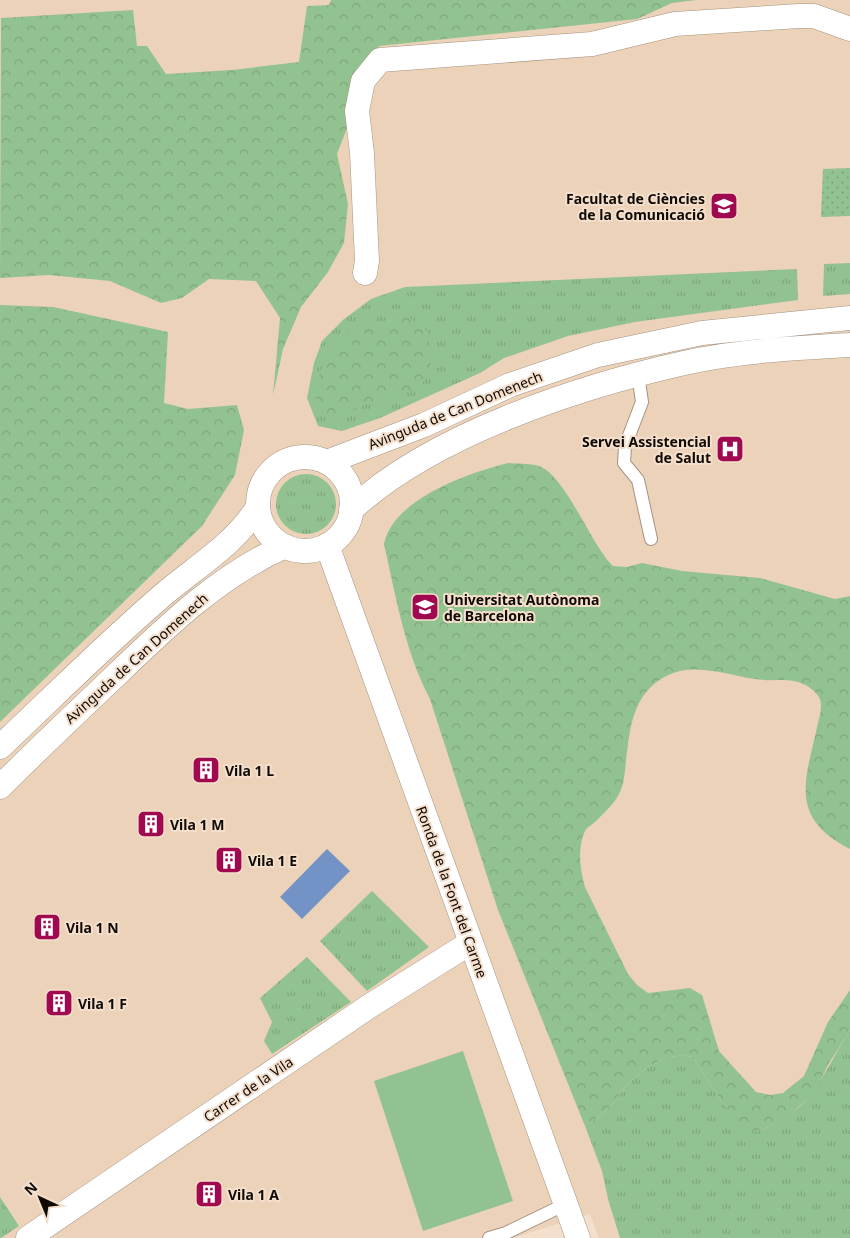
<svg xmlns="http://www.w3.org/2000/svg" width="850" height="1238" font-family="'Noto Sans',sans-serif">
<defs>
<pattern id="grass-tufts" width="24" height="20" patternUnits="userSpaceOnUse" patternTransform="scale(1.25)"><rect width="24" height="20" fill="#93c291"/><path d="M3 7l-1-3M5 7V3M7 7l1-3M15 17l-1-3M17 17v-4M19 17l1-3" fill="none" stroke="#7ea57c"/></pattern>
<pattern id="forest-crowns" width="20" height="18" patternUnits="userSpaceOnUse" patternTransform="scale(1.25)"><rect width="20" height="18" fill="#93c291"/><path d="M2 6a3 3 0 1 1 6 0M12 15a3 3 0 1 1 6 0" fill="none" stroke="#7ea57c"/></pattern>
<pattern id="garden-dots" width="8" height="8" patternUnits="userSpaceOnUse" patternTransform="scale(1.25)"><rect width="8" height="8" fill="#93c291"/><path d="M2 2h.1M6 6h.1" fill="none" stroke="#7ea57c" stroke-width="1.8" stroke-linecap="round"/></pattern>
</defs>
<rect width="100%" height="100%" fill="#f4dfcc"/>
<path fill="#ecd2b9" d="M0,0H850V1238H599L590,1214L512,1238H0Z"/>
<path fill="url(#grass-tufts)" d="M850,263V294L823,296L824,264Z
M797,269L798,300L635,322L568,336L504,358L480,373L380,418L342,431L318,426L307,398L314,363L322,341L344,319L371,299L405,287Z
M276 504a30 30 0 1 1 60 0a30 30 0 1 1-60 0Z
M372,891L429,947L367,991L320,941Z
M307,957L351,1002L272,1054L264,1041L272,1022L260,998Z
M850,1031V1238H620L608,1199L602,1171L585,1126C594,1119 604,1113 612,1105C616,1101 618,1096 621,1092C638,1071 666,1050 693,1057L723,1104L757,1131C812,1114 821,1074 850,1031Z
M0,1197L19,1226L1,1238H0Z"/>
<path fill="url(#forest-crowns)" d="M331,0H696L672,3L637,19L379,46L337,154L348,204L344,243L328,272L301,307L283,349L273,395L280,318L256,281L209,279L182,298L161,303L110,281L49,275L0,278L1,18L133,10L137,46H147L166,74L232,70L299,62L307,6L329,5Z
M0,305L53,307L168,332L164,403L188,409L237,405L244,430L235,475L202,526L0,722Z
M401,311L428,332L431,365L420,389L374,401L334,418L319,412L315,391L321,370L331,352L340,336L371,323L386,329L397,322Z
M508,463C517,464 529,463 539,466C566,476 591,545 613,566L627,567L642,563L682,571L760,578L835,599L850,596V849C787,817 806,779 818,723C820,716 823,704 819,697C814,689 804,683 794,681C784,679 774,681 764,680C738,678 712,667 686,670C676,671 665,676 658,681C627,703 629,745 624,778C621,798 610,807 596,821C593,824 587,827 585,831C577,848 580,870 585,887L628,974L637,985L648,993L690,988L702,995L719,1051L756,1092L770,1095L783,1093L804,1076L828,1022L850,990V1031L829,1063L815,1091L784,1121L757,1131L744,1126L723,1104L693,1057C666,1050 638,1071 621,1092C618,1096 616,1101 612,1105C604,1113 594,1119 585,1126L498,910L430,699C405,652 396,597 384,544C393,499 468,473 508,463Z"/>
<path fill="url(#garden-dots)" d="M850,168V216L821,217L823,169Z"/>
<path fill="#93c291" d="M463,1051L513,1201L423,1231L374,1081Z"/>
<path fill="#7392c6" d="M327,849L350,871L302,919L280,897Z"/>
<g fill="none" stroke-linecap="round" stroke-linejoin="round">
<defs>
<path id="lane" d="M638,374L642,402L625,446L624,463L638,480L651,539
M489,1238L506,1233L566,1204"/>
<path id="street" d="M365,273L367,261L362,153L357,111L363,81L380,60L592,44L675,24L799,16H814L850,29
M258 504a47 47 0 1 1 94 0a47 47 0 1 1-94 0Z
M327,462L424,425L510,385L598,355L702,333L850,318
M351,510C431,435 578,387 684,363C736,351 796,348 850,345
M327,545L578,1238
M0,747C54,696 107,643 164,594C197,566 234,545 258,507
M0,787C37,750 75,714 113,678C165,628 218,576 285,546
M28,1238L368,1007L470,943"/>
</defs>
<use href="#lane" stroke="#a69381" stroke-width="14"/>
<use href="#street" stroke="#a69381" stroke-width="25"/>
<use href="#lane" stroke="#fff" stroke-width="12"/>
<use href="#street" stroke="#fff" stroke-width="24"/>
</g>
<defs>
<symbol id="university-square" viewBox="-11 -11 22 22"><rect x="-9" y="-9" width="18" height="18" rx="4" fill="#a0094f" stroke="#f4dfcc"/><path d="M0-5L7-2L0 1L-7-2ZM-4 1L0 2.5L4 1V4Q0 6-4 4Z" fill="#fff"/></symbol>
<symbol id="hospital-square" viewBox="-11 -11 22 22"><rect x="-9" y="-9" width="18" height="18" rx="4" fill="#a0094f" stroke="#f4dfcc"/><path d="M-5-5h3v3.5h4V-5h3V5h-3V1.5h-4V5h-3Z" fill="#fff"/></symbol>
<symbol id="building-square" viewBox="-11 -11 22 22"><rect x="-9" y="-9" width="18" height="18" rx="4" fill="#a0094f" stroke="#f4dfcc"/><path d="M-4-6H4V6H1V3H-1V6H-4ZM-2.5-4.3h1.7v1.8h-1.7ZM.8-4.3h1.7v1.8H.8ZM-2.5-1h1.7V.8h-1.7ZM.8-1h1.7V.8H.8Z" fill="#fff"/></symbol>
</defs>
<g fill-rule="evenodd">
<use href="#university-square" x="708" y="190" width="32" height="32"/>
<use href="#hospital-square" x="714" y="433" width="32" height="32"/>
<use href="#university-square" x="409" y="591" width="32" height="32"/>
<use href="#building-square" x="190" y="754" width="32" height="32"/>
<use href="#building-square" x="135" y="808" width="32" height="32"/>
<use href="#building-square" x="213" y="844" width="32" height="32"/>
<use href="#building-square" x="31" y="911" width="32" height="32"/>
<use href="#building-square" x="43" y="987" width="32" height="32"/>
<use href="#building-square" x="193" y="1178" width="32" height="32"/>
</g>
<g text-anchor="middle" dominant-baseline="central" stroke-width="4" stroke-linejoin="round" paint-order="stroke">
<g font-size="14" font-weight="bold" fill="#100a05" stroke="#f4dfcc" text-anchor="start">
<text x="705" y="198" text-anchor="end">Facultat de Ciències<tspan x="705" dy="16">de la Comunicació</tspan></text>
<text x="711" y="441" text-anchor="end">Servei Assistencial<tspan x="711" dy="16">de Salut</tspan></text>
<text x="444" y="599">Universitat Autònoma<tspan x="444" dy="16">de Barcelona</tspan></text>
<text x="225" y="770">Vila 1 L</text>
<text x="170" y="824">Vila 1 M</text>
<text x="248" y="860">Vila 1 E</text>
<text x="66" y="927">Vila 1 N</text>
<text x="78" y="1003">Vila 1 F</text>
<text x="228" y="1194">Vila 1 A</text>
</g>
<g font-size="14" fill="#100a05" stroke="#f4dfcc">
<text transform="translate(455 410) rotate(-22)">Avinguda de Can Domenech</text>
<text transform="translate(136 658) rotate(-42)">Avinguda de Can Domenech</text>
<text transform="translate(452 892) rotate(70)">Ronda de la Font del Carme</text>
<text transform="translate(248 1089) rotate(-34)">Carrer de la Vila</text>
</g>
</g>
<g transform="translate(40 1198) rotate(316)" stroke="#f4dfcc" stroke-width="4" paint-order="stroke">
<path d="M0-4L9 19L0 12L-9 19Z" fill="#100a05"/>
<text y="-8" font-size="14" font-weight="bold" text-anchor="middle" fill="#100a05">N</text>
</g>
</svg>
